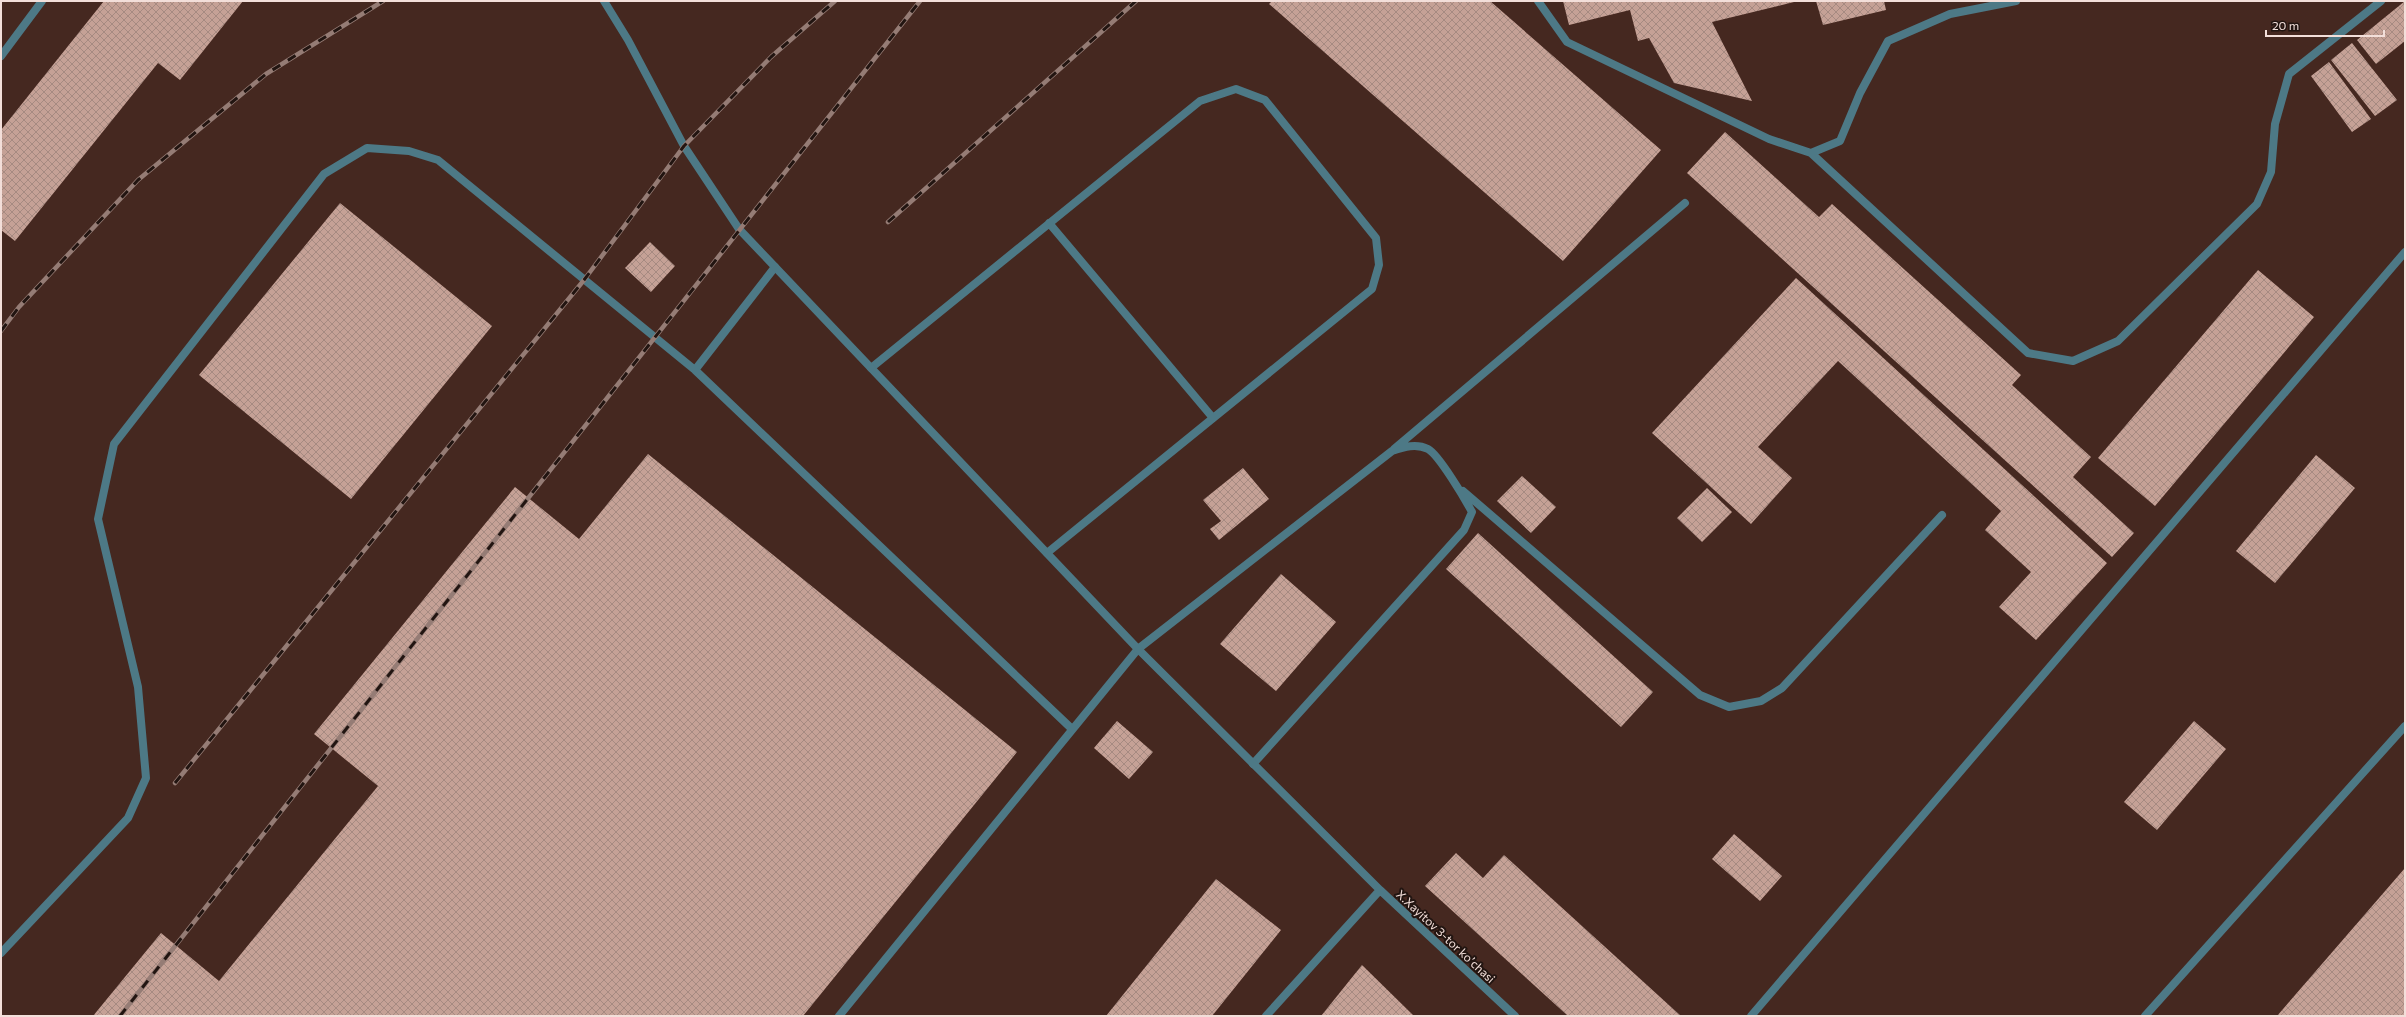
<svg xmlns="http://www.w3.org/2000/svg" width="2406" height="1017" font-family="Commissioner,sans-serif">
<defs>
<pattern id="building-cross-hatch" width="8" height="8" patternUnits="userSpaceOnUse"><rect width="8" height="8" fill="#c5a196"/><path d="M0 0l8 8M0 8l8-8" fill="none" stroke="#a68a81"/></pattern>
</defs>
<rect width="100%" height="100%" fill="#452820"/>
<path fill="url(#building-cross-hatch)" d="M104,1H243L180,80L158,63L15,241L1,230V130Z
M1272,1H1490L1661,150L1563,261L1269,4Z
M1563,1H1794V2L1712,22L1752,101L1674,83L1649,38L1638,41L1630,10L1569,25Z
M1816,1H1884L1886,10L1823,25Z
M2405,1V41L2376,64L2357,40Z
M2352,43L2397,100L2375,116L2331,60Z
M2329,62L2371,119L2352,132L2311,76Z
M1725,132L1819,217L1832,204L2021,375L2012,385L2091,457L2073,477L2134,533L2112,557L1687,173Z
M340,203L492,326L351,499L199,375Z
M650,242L675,266L651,292L625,268Z
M2258,270L2314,317L2155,506L2098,458Z
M1796,278L2107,563L2036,640L1999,607L2031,572L1985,530L2001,511L1838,361L1758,447L1792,478L1751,524L1652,433Z
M648,454L1017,752L803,1016H93L161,933L219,981L378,786L314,734L515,487L579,539Z
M2316,455L2355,488L2275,583L2236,551Z
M1243,468L1269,499L1219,540L1210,529L1221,521L1203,500Z
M1522,476L1556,507L1531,533L1497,501Z
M1707,488L1732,512L1702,542L1677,518Z
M1478,533L1653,692L1621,727L1446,569Z
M1281,574L1336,622L1276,691L1220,644Z
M1117,721L1153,752L1129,779L1094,748Z
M2194,721L2226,749L2157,830L2124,802Z
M1734,834L1782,876L1760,901L1712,859Z
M1456,853L1483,878L1504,855L1681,1016H1568L1425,886Z
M2405,868V1016H2277Z
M1216,879L1281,930L1212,1016H1106Z
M1362,965L1414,1016H1321Z"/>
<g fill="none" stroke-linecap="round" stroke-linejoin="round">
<path stroke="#4d7986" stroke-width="8" d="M1538,1L1567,42L1769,139L1811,153L1840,141L1860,93L1888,41L1950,14L2016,1
M1,56L42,1
M1811,153L2028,353L2073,361L2118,341L2257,204L2271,172L2275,124L2289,74L2381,1
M1049,223L1213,418
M871,368L1200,101L1236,89L1265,100L1376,238L1379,265L1372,289L1047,553
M695,370L775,267
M1394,449L1685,203
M1463,491L1700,695L1729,707L1761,701L1782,688L1942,515
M1,953L128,818L146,778L138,687L98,519L114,444L324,174L367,148L409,151L438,160L695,370L1072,729
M839,1016L1138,649L1392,451C1404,447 1416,443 1428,449C1439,455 1465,499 1472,512L1464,530L1253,764
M1751,1016L2405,252
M2145,1016L2405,726"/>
<path stroke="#4d7986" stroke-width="8" d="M604,1L628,40L684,146L739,229L1138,649L1380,890
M1266,1016L1380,890L1515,1016"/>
<defs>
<path id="rail" d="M888,222L1136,1
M1,331L19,307L138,180L266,74L383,1
M175,783L584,280L684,146L771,57L835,1
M120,1016L920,1"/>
</defs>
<use href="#rail" stroke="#957c75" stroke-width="4.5"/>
<use href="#rail" stroke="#221511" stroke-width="3" stroke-dasharray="9" stroke-linecap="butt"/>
</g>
<g text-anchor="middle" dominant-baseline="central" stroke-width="4" stroke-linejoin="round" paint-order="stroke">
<g font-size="12" fill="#f3dfda" stroke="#221511">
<text transform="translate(1446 936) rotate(43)">X.Xayitov 3-tor koʼchasi</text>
</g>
</g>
<rect width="2406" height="1017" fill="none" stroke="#f3dfda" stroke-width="4"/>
<path d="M2266 30v6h118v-6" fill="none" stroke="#f3dfda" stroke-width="2"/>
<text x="2272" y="30" font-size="12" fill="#f3dfda" stroke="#221511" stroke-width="3" paint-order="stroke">20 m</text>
</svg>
